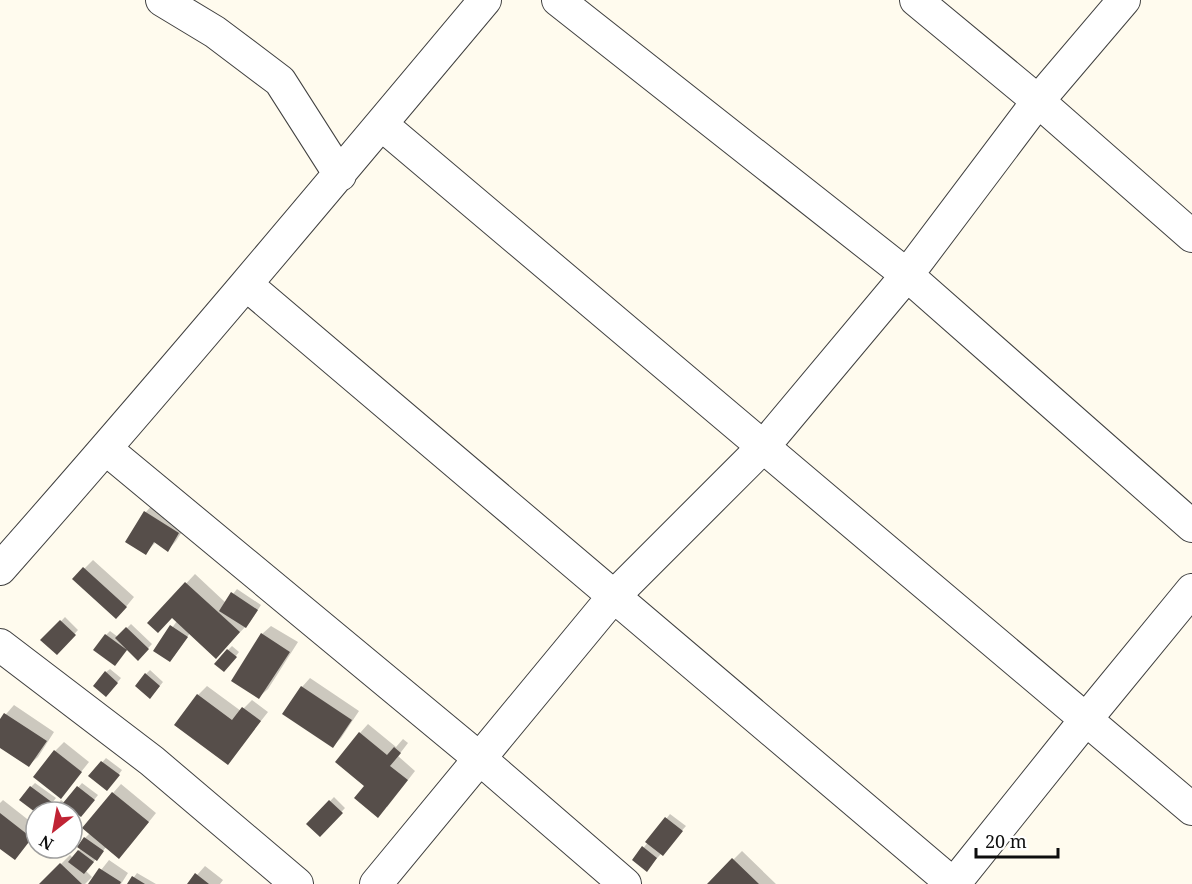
<svg xmlns="http://www.w3.org/2000/svg" width="1192" height="884" font-family="'Noto Serif',serif">
<rect width="100%" height="100%" fill="#fffbee"/>
<path fill="#0003" d="M154,503L187,524L176,541L168,550L156,542L145,553L127,541L146,512Z
M93,560L134,597L125,608L74,579Z
M195,574L226,603L237,589L261,605L250,622L216,657L190,633L174,656L156,650L177,621L172,616L149,623Z
M65,617L78,630L57,653L43,640Z
M131,624L152,644L138,659L128,648L118,660L106,635L110,631L118,637Z
M271,626L298,642L268,689L259,697L262,634Z
M232,646L239,652L228,666V650Z
M110,669L121,678L110,691L106,672Z
M150,670L163,682L154,693L146,674Z
M310,678L359,711L341,738L333,746L302,687Z
M207,686L241,711L252,700L268,712L228,763L198,695Z
M14,705L54,732L38,757L29,765L0,746V721Z
M368,724L396,747L403,739L408,743L398,756L415,771L387,807L360,733Z
M64,742L89,762L61,797L55,751Z
M106,758L122,770L111,785L90,776Z
M35,783L56,798L45,812H38L31,787Z
M82,783L98,795L85,811L72,808L69,812H51L61,800L65,803Z
M121,784L156,813L128,848L107,846L86,871L92,877L85,884H41L70,855L73,858L81,848L85,838L90,833L113,793Z
M334,797L345,808L320,835L308,824Z
M3,800L36,826V833L14,858L0,847V803Z
M670,814L686,826L650,866L634,860Z
M742,851L776,884H709Z
M109,860L128,873L121,884H90Z
M205,866L223,880L220,884H189Z
M137,873L156,884H129Z"/>
<path fill="#564e4a" d="M144,511L179,533L168,552L154,542L146,555L125,542Z
M83,567L127,607L116,619L72,579Z
M185,582L240,632L216,659L172,618L158,633L147,623Z
M231,592L258,610L246,628L219,611Z
M60,620L76,635L57,655L40,640Z
M170,625L188,637L170,662L153,651Z
M126,627L149,649L138,661L115,638Z
M261,633L290,652L259,699L231,681Z
M105,634L127,650L115,666L93,650Z
M227,649L237,657L224,672L214,664Z
M105,671L118,683L106,697L93,686Z
M145,673L160,686L150,699L135,686Z
M301,686L352,720L333,748L282,714Z
M197,694L232,720L242,707L261,721L228,765L174,725Z
M4,713L47,741L29,767L0,748V719Z
M359,732L387,755L394,747L401,753L390,766L408,780L378,818L354,798L364,786L335,762Z
M54,750L82,772L61,799L33,777Z
M101,761L120,775L107,791L88,776Z
M30,786L53,803L46,812H35L19,800Z
M77,786L95,800L81,817L63,803Z
M112,792L149,822L119,859L82,828Z
M329,800L343,813L320,837L306,824Z
M56,803L68,812H49Z
M0,813L32,838L15,860L0,849Z
M665,817L683,831L663,856L645,842Z
M84,837L104,851L97,861L77,847Z
M642,846L657,858L647,872L632,860Z
M78,850L94,862L84,874L68,862Z
M732,858L759,884H707Z
M60,863L82,884H39Z
M99,868L121,882L120,884H88Z
M195,873L209,884H187Z
M132,876L145,884H127Z"/>
<g fill="none" stroke-linecap="round" stroke-linejoin="round">
<defs>
<path id="minor" d="M162,0L215,32L280,81L340,175
M558,0L907,275L1192,526
M916,0L1038,101L1192,236
M381,124L1192,809
M247,285L953,884
M106,449L479,758L625,884
M0,569C165,382 325,191 485,0
M0,645L152,761L297,884
M376,884L613,597L763,447L907,275L1038,101L1124,0
M954,884L1087,718L1192,590"/>
</defs>
<use href="#minor" stroke="#404040" stroke-width="34"/>
<use href="#minor" stroke="#fff" stroke-width="32"/>
</g>
<g transform="translate(54 830) rotate(211)"><circle r="28" fill="#ffffff" stroke="#9e9e9e" stroke-width="1.5"/>
<path d="M0-4.5L10 22L0 15L-10 22Z" fill="#c02334"/>
<text y="-9" font-size="16" font-weight="bold" text-anchor="middle" fill="#0d0d0d">N</text>
</g>
<path d="M976 848v9h82v-9" fill="none" stroke="#0d0d0d" stroke-width="3"/>
<text x="985" y="848" font-size="18" fill="#0d0d0d" stroke="#ffffff" stroke-width="4.5" paint-order="stroke">20 m</text>
</svg>
